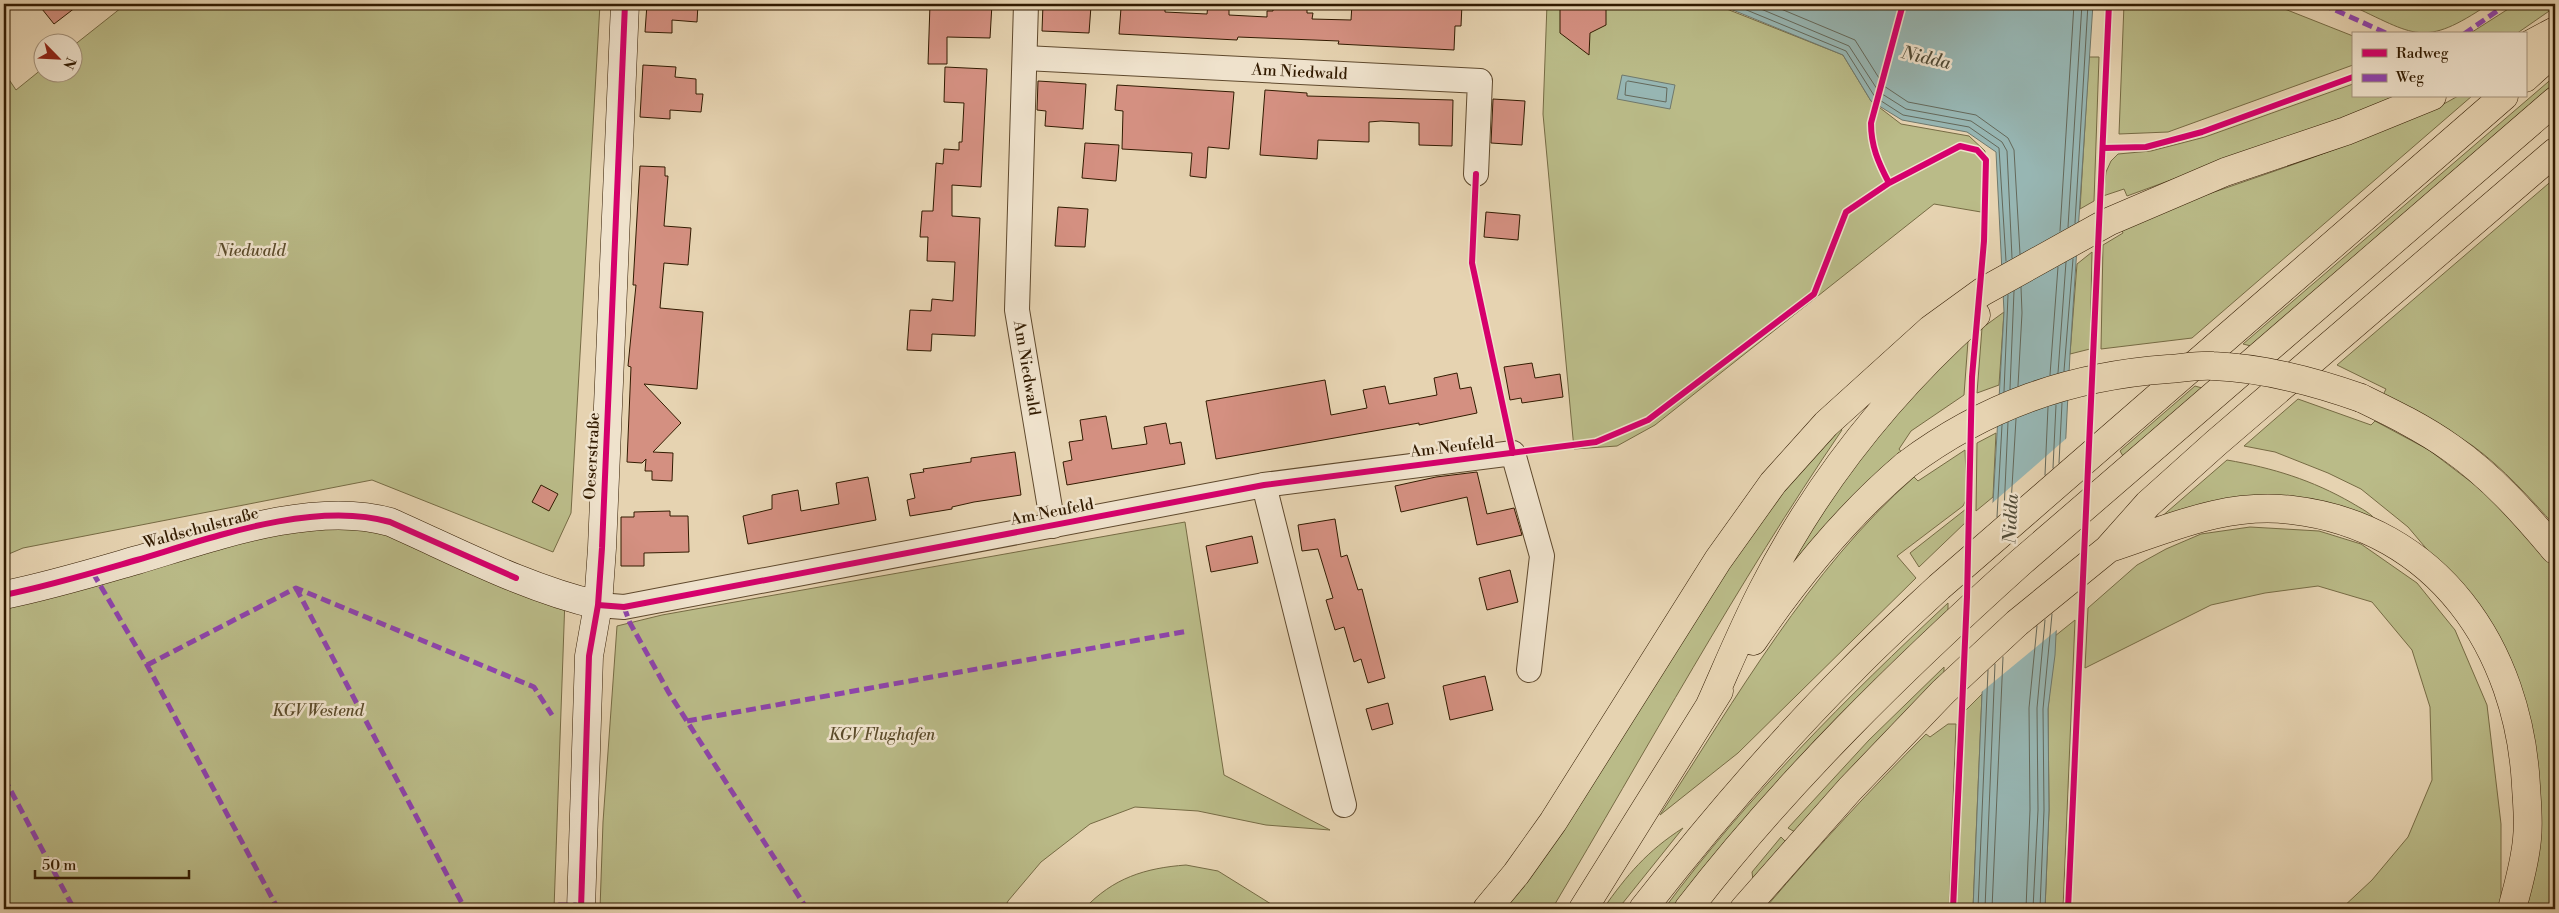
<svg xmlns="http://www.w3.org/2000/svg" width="2559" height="913" font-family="'Libre Bodoni',serif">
<rect width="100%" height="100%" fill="#e6d3b1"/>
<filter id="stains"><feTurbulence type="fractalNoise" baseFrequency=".004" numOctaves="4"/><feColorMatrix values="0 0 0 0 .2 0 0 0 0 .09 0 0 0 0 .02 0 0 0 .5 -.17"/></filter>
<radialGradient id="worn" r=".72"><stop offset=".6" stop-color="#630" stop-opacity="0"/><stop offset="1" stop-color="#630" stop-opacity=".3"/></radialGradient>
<path fill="#babb88" stroke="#766b44" d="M126,4H600L571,513L553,552L372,480L23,548L4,556V72L16,90L42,69V72H72L73,46Z
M1547,4H1714L1843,55L1871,101L1901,124L1969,136L1985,151L1981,212L1934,204L1655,425L1617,446L1574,449L1543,114Z
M2124,4H2272L2353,36V65L2168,132L2119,134Z
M2348,4H2489C2422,49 2416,35 2348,4Z
M2516,4H2555V7L2516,34H2469Z
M2089,57H2099L2094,201L2080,209Z
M2555,76V81L2543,94L2251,346L2243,344Z
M2353,84V96H2402L2127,196L2124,189L2103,196L2106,172L2111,161L2118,154L2151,151L2205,137Z
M2458,96H2472L2192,338L2101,349L2103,245L2123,233L2121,227C2203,193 2289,169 2371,135C2401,123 2431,112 2458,96Z
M2555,178V526C2530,498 2503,468 2473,446C2444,426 2414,411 2383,395L2386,389L2337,365Z
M2092,252L2090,349L2070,354L2077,264Z
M2004,312L1999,385L1977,393L1982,328Z
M1968,341L1964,395L1911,431L1899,449L1902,453L1775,587L1864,439Z
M2195,386L2202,388L2123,456L2120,451Z
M2298,399L2371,425L2375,421L2429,450L2475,485L2509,515L2555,569V909H2524L2538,832L2464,593L2408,527L2361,489L2328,473L2275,452L2244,446Z
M1837,424L1842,430C1737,584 1647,749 1552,909H1498L1739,543Z
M1996,433L1993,497L1976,511L1977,443Z
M1965,450L1967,498L1963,506L1897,556L1916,578L1738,753L1660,815C1737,697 1808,571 1914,477L1918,481Z
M2227,460C2273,468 2312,480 2352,503C2360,508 2373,514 2377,522L2160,518Z
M1966,509L1967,521L1919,567L1910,553Z
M355,512L565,598L554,909H4V594L269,514Z
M1185,522L1224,775L1330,830L1266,825L1198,811L1135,807L1090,824L1041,862L1008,901L1004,909H600L603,822L617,626L662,615Z
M2250,527L2319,531L2361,544L2417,583L2455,630L2487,705L2501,824V909H2341L2372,880L2408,837L2432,780L2430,707L2412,650L2372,602L2318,586L2265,593L2211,605L2085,668L2088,608L2137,565L2166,549L2201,534Z
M1948,603V613L1701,873L1673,909H1664C1747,797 1847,697 1948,603Z
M2075,620L2063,909H2045L2049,810L2048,709L2055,636Z
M1944,667V676L1795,832L1788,828L1869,740Z
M1982,694L1973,909H1957L1965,711Z
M1948,724H1956L1949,909H1772L1767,906C1818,846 1871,789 1926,734L1930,737Z
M1683,828L1618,909H1603C1627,875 1647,851 1683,828Z
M1781,837L1786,842L1753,880L1752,872Z
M1186,865L1218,871L1279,909H1084C1113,878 1145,868 1186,865Z"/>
<path fill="#97b6b3" stroke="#6f786c" d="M1718,4H2093L2070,354L2055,655L2048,709L2049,810L2045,909H1973L1982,694L2004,312L1996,152L1967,132L1902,120L1871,101L1843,55Z
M1622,75L1675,85L1670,109L1617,99Z"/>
<path fill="#e6d3b1" d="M2068,437L2058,629L1979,694L1990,505Z"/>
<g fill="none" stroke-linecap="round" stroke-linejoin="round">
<path stroke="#64685a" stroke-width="1" d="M1732,4L1846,51L1875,97L1903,115L1969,127L1999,148L2006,261
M1749,4L1849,46L1879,92L1906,109L1971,121L2002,142L2007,151L2012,258
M1769,4L1855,40L1884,86L1908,102L1976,115L2008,138L2014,150L2020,254
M1628,81L1667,88L1666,102L1625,95L1626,83Z
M2075,223L2088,4
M2068,227L2082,4
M2060,231L2074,4
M2064,371L2073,259
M2058,373L2066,262
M2050,375L2058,267
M2018,386L2022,313L2021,287
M2010,389L2014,291
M2004,392L2008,295
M2059,463L2062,403
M2053,468L2056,405
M2045,475L2048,407
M2011,504L2016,419
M2004,511L2008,422
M1997,517L2002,425
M1978,909L1988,670
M1985,909L1995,664
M1992,909L2003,657
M2026,909L2030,810L2029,708L2037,626
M2033,909L2038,810L2037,708L2045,620
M2040,909L2044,810L2043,709L2052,614"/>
</g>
<path fill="#d49081" stroke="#321b01" d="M38,4H80L54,24Z
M647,4H698L697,22L672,20V33L645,32Z
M930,4H992L990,38L947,37V64H928Z
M1043,4H1088L1091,6L1089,33L1042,31Z
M1127,4H1165V12L1207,14L1208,4H1229V15L1267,17V11H1273V4H1307V13H1313L1312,19L1351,20L1352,4H1462L1461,26H1455L1454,50L1338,44L1339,41L1238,37L1237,40L1119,34L1121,8H1127Z
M1560,4H1600L1606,7V25L1590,33L1589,55L1560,33Z
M643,65L676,67L675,77L696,79V94H703L701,112L670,110V119L640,117Z
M945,67L987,69L981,187L952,185V216L980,218L975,336L932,334L931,351L907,350L910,310L931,311L932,299L953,301L955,262L927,261L928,237H920L922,211H933L936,163L943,164L944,149L959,150V142H962L964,103L944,102Z
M1038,81L1086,84L1083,129L1045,126L1046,111L1037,110Z
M1117,85L1234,92L1229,149L1208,147L1206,178L1190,176L1192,153L1122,149L1123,111L1115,110Z
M1265,90L1307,93V96L1453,100L1452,146L1419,145V123L1381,121L1369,122V142L1318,140L1317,159L1260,155Z
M1493,99L1525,101L1522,145L1491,143Z
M1085,143L1119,145L1116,181L1082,178Z
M640,166L665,167V176H668L664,226L691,228L688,265L664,263L660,308L703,312L697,389L644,384L681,423L653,452L673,453L672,481L652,480V471H645L646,459L642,463L627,462L631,367L628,366L636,285H633Z
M1058,207L1088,209L1085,247L1055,246Z
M1486,212L1520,215L1518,240L1484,237Z
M1532,363L1535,378L1560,374L1563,397L1522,403L1521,398L1510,400L1504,367Z
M1457,373L1460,389L1471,387L1477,413L1419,425V423L1216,459L1206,401L1325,380L1331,415L1367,408L1363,390L1385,386L1389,404L1437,395L1434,378Z
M1106,416L1112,449L1147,444L1144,427L1166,423L1170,444L1181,442L1185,464L1067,485L1063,462L1072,460L1069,442L1083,440L1080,420Z
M1015,452L1021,495L974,502L952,507V509L910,516L907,500L915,498L910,474L924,472L923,469L971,462V458Z
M1477,472L1487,514L1514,508L1522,535L1477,545L1467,497L1401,512L1395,486L1436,477Z
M868,477L876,520L748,544L743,516L772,509V495L798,490L801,511L839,504L836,483Z
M541,485L558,494L549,511L532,502Z
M670,511V516H688L689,552L644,553V566H621V517H634V512Z
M1335,519L1341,557L1347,555L1358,590L1362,589L1385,678L1368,683L1361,659L1354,662L1344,627L1335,630L1326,600L1333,598L1318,549L1302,551L1298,525Z
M1252,536L1258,563L1211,572L1206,546Z
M1510,570L1518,602L1487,610L1479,578Z
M1485,676L1493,710L1450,720L1443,686Z
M1388,703L1393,724L1372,730L1366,709Z"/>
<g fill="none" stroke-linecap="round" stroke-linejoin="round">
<defs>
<g id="street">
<path id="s1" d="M1026,4L1017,310L1053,526"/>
<path id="s2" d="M1025,58L1480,81L1476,174"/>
<path d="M1264,485L1344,805"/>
<path d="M598,605L624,607L1264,485L1513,453L1542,556L1529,670"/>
</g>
<path id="secondary" d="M4,595C49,586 92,573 137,560C211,538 314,500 390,522C458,552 525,588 598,605
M581,909L589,656L598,605L602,548L625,4"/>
<path id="highway" d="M2525,47L2555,31
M2525,78L2555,51
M2361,398C2392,413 2423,428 2451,448C2491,476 2524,513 2555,550
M2110,548C2171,528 2225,502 2292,510C2438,527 2519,649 2526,786C2527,804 2529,822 2527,839C2525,863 2518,886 2512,909
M1753,641C1797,576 1846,516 1906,465
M1710,705C1727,667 1743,628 1762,591C1815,486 1889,393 1976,315
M1487,909L1516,874L1553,822L1718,560L1773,483L1826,424L1931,329L1982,292L2108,222L2225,172L2346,131L2432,96
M1583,909L1719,691
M1643,909C1708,826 1776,746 1851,671C1879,642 1909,615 1939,587L2504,96
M1688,909C1786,782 1902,669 2021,562L2555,101
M1744,909L1850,789L1943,692L2017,623L2108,549L2148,504L2216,443L2555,152"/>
</defs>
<use href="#street" stroke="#5f492d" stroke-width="26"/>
<use href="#secondary" stroke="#321b01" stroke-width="29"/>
<use href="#highway" stroke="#321b01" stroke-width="29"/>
<use href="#street" stroke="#efe2cc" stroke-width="24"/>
<use href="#secondary" stroke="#efe2cc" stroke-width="28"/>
<use href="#highway" stroke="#e6d3b1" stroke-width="28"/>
<defs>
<path id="highway-bridge" d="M1906,465C1985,406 2070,376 2168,369C2183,368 2198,365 2213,366C2264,368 2313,381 2361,398"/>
</defs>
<use href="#highway-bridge" stroke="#321b01" stroke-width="29" stroke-linecap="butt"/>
<use href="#highway-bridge" stroke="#e6d3b1" stroke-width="28"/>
<path stroke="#8e44ad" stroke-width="5" stroke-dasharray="10 5" stroke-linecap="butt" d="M2322,4L2388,34
M2464,34L2507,4
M93,573L147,665L278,909
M296,588L465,909
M624,607L630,623L669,693L807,909
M147,665L296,588L534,687L552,715
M687,721L1188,631
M4,778L74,909
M544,909L554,905H581"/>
<defs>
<path id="cycleway" d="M1903,4L1871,123C1871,146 1878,162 1889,183L1960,146L1977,150L1986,160L1984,241L1972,377L1967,597L1953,909
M2103,148L2146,147L2202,132L2353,77
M1476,174L1472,263L1513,453
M4,595C49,586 92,573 137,560C211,538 314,500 390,522L516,578
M598,605L624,607L1264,485L1596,442L1648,420L1814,294L1846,212L1889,183
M581,909L589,656L598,605L602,548L625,4
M2068,909L2109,4"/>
</defs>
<use href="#cycleway" stroke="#efe2cc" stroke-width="9"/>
<use href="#cycleway" stroke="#d6006c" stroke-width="6"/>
</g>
<g text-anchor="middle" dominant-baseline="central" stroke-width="5" stroke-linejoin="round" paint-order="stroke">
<g font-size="16" fill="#321b01" stroke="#efe2cc">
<text stroke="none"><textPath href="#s2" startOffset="275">Am Niedwald</textPath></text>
<text stroke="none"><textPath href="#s1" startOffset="365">Am Niedwald</textPath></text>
<text transform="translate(1452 447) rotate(-7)">Am Neufeld</text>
<text transform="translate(592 456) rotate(-87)">Oeserstraße</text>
<text transform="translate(1052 512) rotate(-11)">Am Neufeld</text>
<text transform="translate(201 528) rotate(-15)">Waldschulstraße</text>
</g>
<g font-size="16" font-style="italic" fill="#5b4b2a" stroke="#efe2cc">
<text x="251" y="251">Niedwald</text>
<text x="318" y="711">KGV Westend</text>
<text x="882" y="735">KGV Flughafen</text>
</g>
<g font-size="18" font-style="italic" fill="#504a36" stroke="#efe2cc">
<text transform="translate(1926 58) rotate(13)">Nidda</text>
<text transform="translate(2011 519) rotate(-87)">Nidda</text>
</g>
</g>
<rect width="2559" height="913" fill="none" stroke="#e6d3b1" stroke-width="20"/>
<rect x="5" y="5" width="2549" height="903" fill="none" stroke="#321b01" stroke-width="2.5"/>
<rect x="10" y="10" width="2539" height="893" fill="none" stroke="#321b01"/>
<rect x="2352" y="32" width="175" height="65" fill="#efe2cc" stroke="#a3927b"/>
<rect x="2362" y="49" width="25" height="8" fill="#d6006c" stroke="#a3927b"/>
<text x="2396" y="58" font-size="15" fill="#321b01">Radweg</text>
<rect x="2362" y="74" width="25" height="8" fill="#8e44ad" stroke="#a3927b"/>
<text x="2396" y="82" font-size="15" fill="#321b01">Weg</text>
<g transform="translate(58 58) rotate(114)"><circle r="24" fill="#efe2cc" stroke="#a3927b"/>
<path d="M0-4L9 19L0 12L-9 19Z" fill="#8f2418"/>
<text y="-8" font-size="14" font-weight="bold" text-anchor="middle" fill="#321b01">N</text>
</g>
<path d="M35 870v8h154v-8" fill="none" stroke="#321b01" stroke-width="2.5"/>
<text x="42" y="870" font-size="15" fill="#321b01" stroke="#efe2cc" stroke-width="4" paint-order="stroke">50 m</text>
<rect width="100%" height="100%" filter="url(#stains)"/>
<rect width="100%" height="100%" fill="url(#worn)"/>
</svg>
